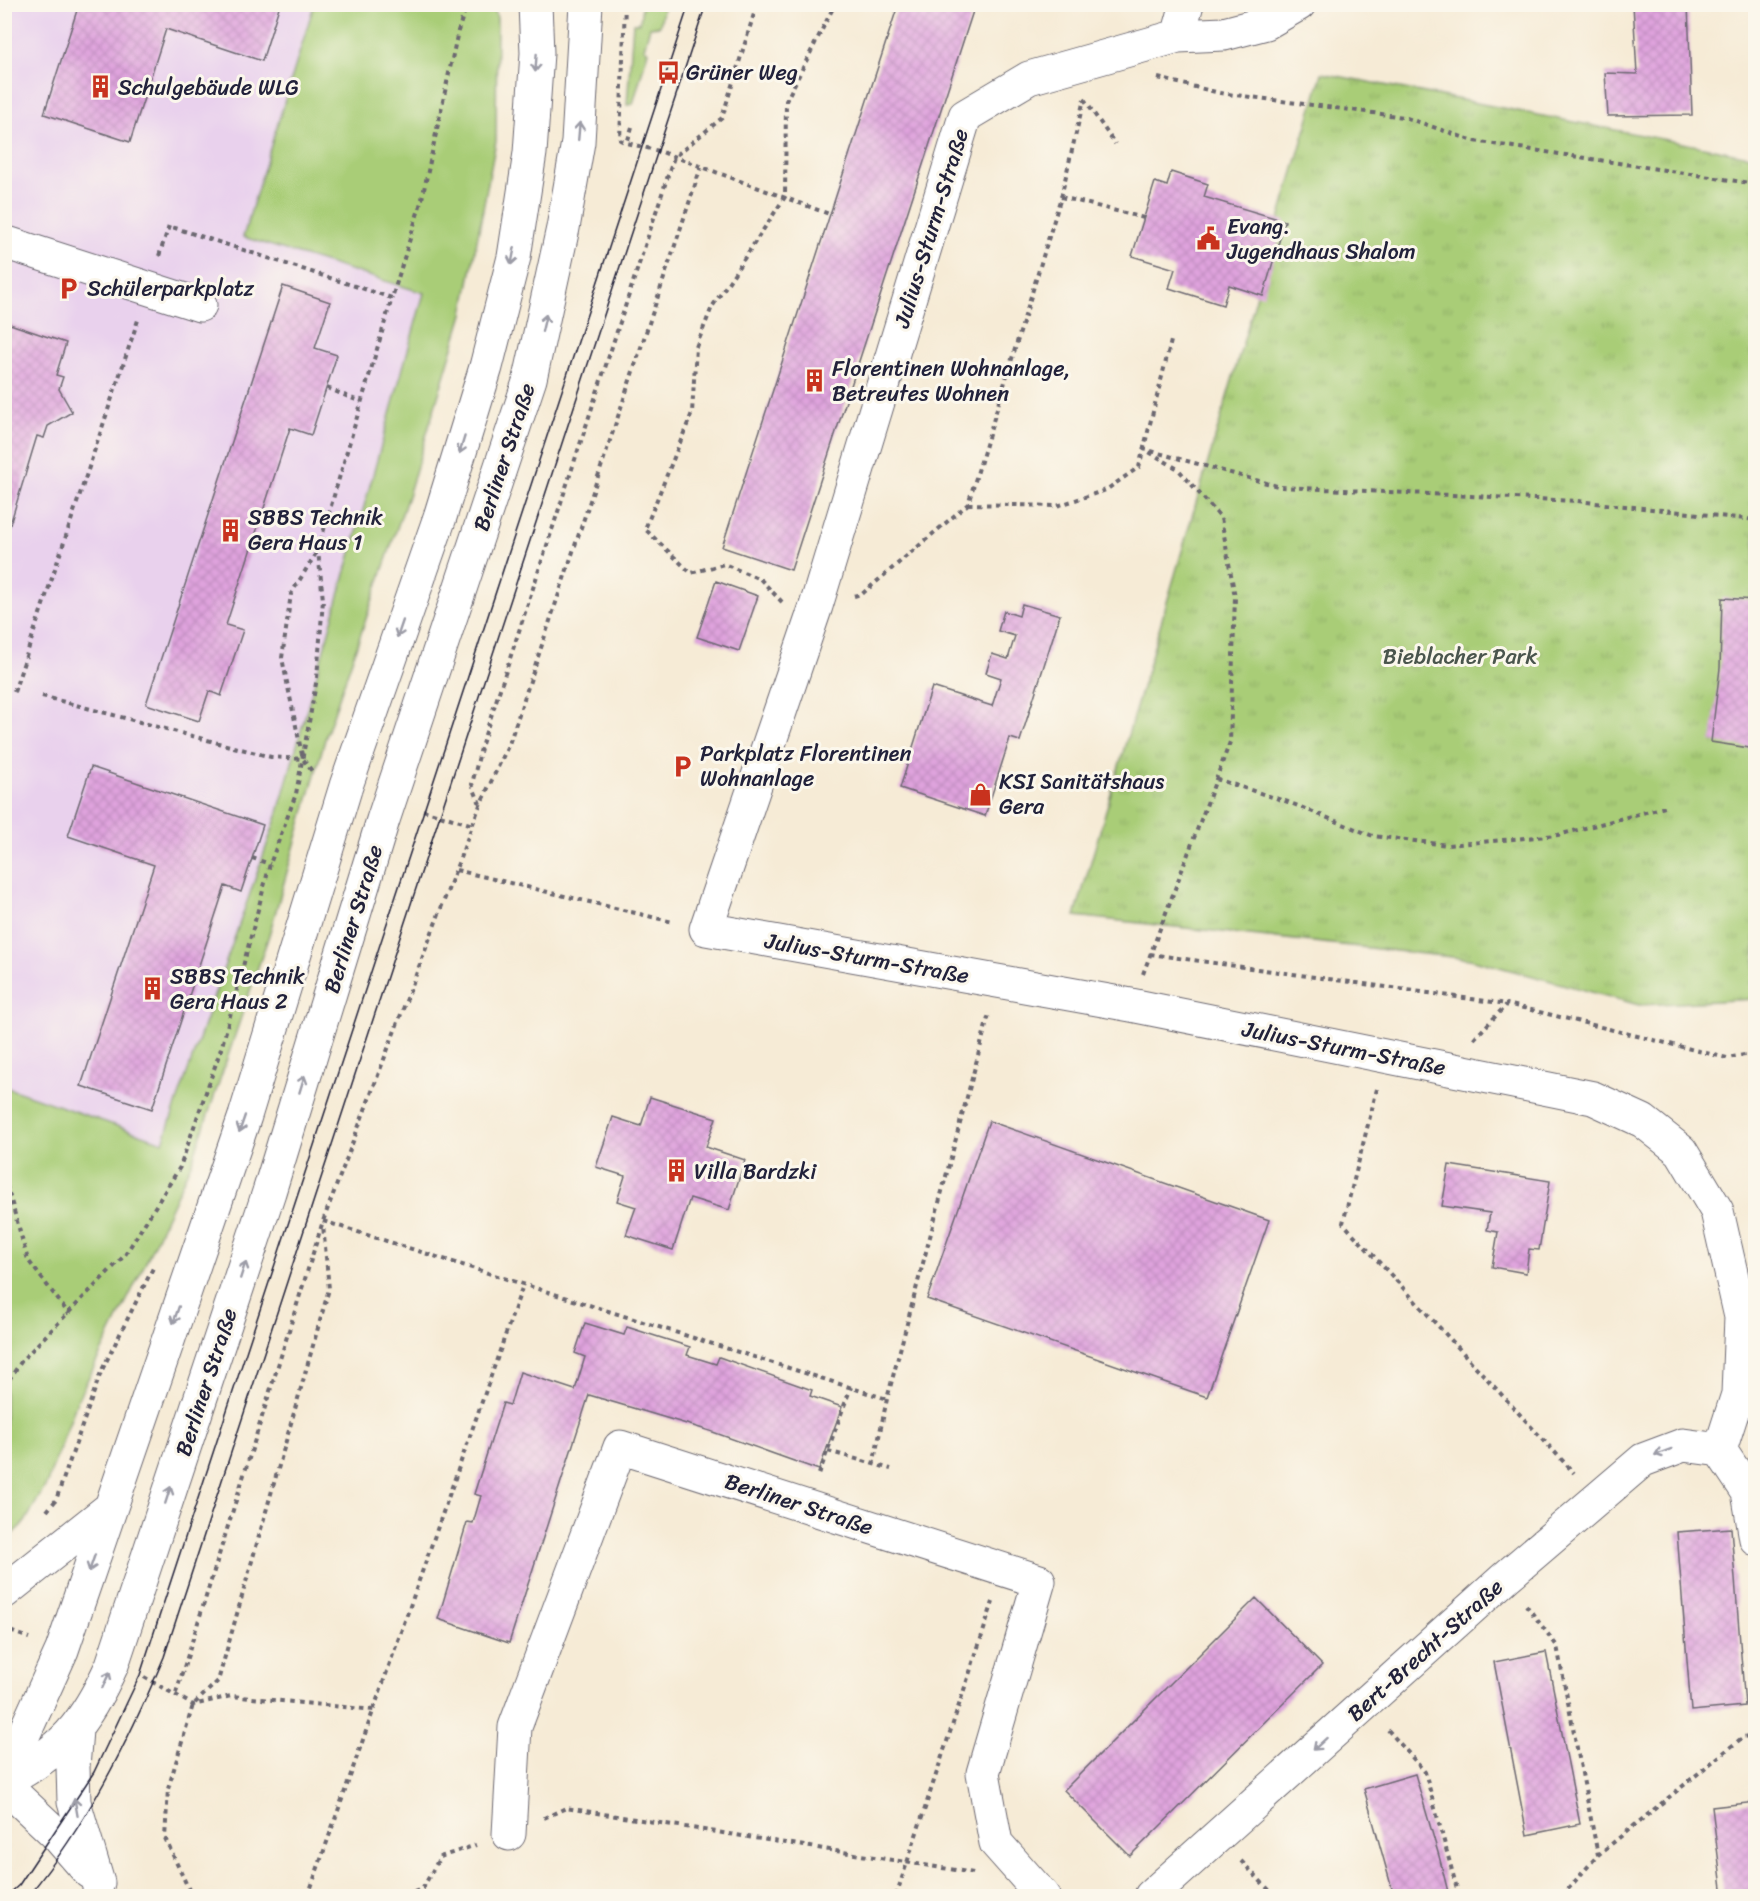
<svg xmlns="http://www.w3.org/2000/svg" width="1760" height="1901" font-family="Sriracha,sans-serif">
<defs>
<pattern id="park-tufts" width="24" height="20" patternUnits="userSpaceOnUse" patternTransform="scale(1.5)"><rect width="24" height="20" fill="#a9cd77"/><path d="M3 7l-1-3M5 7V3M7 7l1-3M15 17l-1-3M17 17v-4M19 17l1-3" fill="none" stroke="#91b068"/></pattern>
<pattern id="building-cross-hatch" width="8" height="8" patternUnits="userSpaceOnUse" patternTransform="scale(1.5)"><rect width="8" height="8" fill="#dfa3dd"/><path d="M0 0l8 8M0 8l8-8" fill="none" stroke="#bf8cbf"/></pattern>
</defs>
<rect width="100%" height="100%" fill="#fbf7ec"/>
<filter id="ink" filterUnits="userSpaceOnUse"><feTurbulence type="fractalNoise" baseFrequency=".0167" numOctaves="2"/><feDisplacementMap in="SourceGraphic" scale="12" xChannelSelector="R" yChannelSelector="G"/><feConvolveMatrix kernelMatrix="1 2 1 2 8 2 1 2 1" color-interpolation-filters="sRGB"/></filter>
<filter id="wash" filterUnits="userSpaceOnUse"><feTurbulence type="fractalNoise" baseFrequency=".008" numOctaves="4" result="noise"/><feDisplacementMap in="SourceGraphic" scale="24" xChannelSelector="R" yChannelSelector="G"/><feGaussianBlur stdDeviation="1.35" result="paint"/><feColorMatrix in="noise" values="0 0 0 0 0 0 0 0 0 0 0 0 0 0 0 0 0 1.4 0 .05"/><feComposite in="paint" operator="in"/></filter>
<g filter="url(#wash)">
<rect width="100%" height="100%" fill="#f6ebd6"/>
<path fill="#e9d1ed" d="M5,5H314L243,237L424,293L277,816L163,1143L5,1087Z"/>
<path fill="#a9cd77" stroke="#667859" stroke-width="1.5" d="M314,5H493L497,18L496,141L463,314L408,496L326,736L269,935L193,1159L145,1264L78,1399L47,1483L25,1522L5,1541V1087L163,1142L277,816L424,293L243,237Z
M642,5H664L660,26L650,27L644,48L648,51L633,104L627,105L633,23H640Z"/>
<path fill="url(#park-tufts)" stroke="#667859" stroke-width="1.5" d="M1322,73L1755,157V999L1639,1005L1470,959L1075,916Z"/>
<g id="blocks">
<path fill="url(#building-cross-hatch)" d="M79,4H280L262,61L166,29L130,142L44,114Z
M1633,4H1688L1692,115L1608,116L1605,73L1637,74Z
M898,5H975L791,570L722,547Z
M1171,172L1208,184L1204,197L1285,221L1263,296L1229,285L1223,305L1169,288L1175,269L1132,256L1155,182L1167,186Z
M283,286L330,302L315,348L337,355L311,435L290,428L226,625L243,630L221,696L209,691L199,721L146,704Z
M4,322L66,343L56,375L63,377L59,389L72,412L48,426L44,438L37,436L5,541Z
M716,581L758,596L739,651L697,637Z
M1722,598L1756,600V749L1711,742L1720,668Z
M1022,604L1060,615L1020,741L1010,738L985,816L900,788L932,687L992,706L1001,678L986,673L992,654L1008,659L1015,636L998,631L1004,611L1019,616Z
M91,767L263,825L241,892L225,886L152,1109L81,1086L154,865L68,836Z
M650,1097L716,1118L706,1147L745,1160L729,1210L690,1198L673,1250L626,1235L636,1207L617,1201L625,1176L596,1167L613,1117L641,1126Z
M989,1121L1269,1220L1207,1397L927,1299Z
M1449,1165L1550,1181L1539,1250L1529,1249L1526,1273L1492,1267L1498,1232L1487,1230L1490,1213L1442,1206Z
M585,1323L624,1335L627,1327L690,1347L687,1355L716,1364L719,1357L812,1390L810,1396L842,1407L819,1470L710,1431L589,1395L509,1643L438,1619L467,1522L473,1523L481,1496L474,1494L503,1403L510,1405L520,1372L575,1390L585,1357L575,1353Z
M1731,1528L1745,1706L1691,1711L1677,1532Z
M1256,1598L1322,1665L1130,1856L1064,1790Z
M1546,1652L1580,1824L1527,1835L1494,1662Z
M1415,1774L1439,1856L1449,1896H1394L1364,1789Z
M1756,1802V1896H1723L1712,1807Z"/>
</g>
</g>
<g filter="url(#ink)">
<use href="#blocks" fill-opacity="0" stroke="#6c6871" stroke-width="1.5"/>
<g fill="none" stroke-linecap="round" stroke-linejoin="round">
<defs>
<path id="minor" d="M1299,4L1266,23L1224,34L1178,36L1029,78L965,116L816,606L706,929L1131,1005L1593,1098L1643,1121L1681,1151L1717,1211L1741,1317L1738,1394L1720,1450
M1178,36L1187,4
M4,242L200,305
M1720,1450L1748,1492L1756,1539
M509,1834L515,1727L620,1447L1039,1581L983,1773L996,1843L1043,1896
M1151,1896L1506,1577L1643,1460L1683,1445L1720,1450"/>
<path id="major" d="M4,1592L110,1508
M76,1730L73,1767L74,1802L98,1883
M4,1778L62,1650L245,1116L346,786L440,517L486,367L514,257L530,153L537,53L535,4
M4,1782C63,1751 85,1724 112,1665L269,1192L383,820L530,379L563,228L578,142L586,4
M4,1785L55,1833L89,1872"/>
</defs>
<use href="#minor" stroke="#6c6871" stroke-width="35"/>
<use href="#major" stroke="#6c6871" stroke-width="35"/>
<path stroke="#6c6871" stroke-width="4" stroke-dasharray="4.5 4.5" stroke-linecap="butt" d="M625,4L620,140L627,143
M1158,78L1220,93L1404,117L1474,141L1756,184
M1084,99L1115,144
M632,127L627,143L659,151L829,214
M1061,197L1144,218
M159,256L169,226L392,298L422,199L458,31L467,4
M327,388L361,402
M968,504L1057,506L1106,490L1139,467L1172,337
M854,596L862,594L968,504L1061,197L1084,99
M782,602L760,579L724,564L691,573L645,529L692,413L696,347L712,307L785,197L786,101L835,4
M14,692L138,320
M42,696L271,757L303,759L314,774
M302,755L282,658L291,594L318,550L392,298
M1216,779L1288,802L1373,836L1448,845L1558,835L1669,806
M480,804L472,784L482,744L674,157L722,118L757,4
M423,810L473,825
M252,858L270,864
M456,870L673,922
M1150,954L1507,1004
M1143,974L1230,742L1235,597L1221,518L1178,469L1144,449L1281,487L1577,501L1756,520
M1474,1039L1507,1004L1727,1058L1756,1053
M1377,1089L1343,1223L1574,1473
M4,1176L28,1260L69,1314
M323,1221L887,1399
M4,1387L23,1359L125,1255L180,1167L222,1046L270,864L296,794L317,678L323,600L318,550
M828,1451L891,1469
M873,1465L887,1399L989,1014
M819,1474L851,1387
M47,1511L56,1500L101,1372L154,1266
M1526,1605L1557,1646L1598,1855
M4,1626L7,1630L29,1638
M4,1636L7,1630
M144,1677L193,1705L231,1696L374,1710
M176,1693L323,1221L480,805L509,744L701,167
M1388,1730L1425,1772L1459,1896
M544,1818L566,1808L974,1873
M1241,1861L1275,1896
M183,1896L190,1892L165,1838L168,1789L193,1705L218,1681L329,1289L323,1225
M308,1896L523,1285
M406,1896L423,1888L440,1857L476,1845
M896,1896L993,1602
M1562,1896L1598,1855L1743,1737L1756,1735"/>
<use href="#minor" stroke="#fff" stroke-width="33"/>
<use href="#major" stroke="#fff" stroke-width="33"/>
<path stroke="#22223b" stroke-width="1.5" d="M7,1896L19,1885L94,1772L140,1675L689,4
M28,1896C87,1825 128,1742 164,1657L706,4"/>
</g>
<defs><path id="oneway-shaft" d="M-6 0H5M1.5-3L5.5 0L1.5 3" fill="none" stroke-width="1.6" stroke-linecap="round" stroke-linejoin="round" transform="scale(1.5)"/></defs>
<g stroke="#9c9ca7">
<use href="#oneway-shaft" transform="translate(536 63) rotate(94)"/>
<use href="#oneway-shaft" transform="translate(579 131) rotate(-85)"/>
<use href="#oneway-shaft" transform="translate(513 256) rotate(101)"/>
<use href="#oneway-shaft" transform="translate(544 323) rotate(-77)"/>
<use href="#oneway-shaft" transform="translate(462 445) rotate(107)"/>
<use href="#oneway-shaft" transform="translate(400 629) rotate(109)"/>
<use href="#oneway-shaft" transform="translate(302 1084) rotate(-73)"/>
<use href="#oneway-shaft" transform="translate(242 1124) rotate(109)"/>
<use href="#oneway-shaft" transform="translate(243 1270) rotate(-72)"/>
<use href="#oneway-shaft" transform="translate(176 1315) rotate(109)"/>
<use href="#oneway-shaft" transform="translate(1663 1452) rotate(160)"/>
<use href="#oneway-shaft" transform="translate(168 1495) rotate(-72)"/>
<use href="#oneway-shaft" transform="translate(92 1563) rotate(109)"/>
<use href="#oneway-shaft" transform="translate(106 1680) rotate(-65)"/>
<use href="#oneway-shaft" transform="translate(1320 1744) rotate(138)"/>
<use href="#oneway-shaft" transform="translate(76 1807) rotate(-100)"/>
</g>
</g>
<defs>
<symbol id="bus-bare" viewBox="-9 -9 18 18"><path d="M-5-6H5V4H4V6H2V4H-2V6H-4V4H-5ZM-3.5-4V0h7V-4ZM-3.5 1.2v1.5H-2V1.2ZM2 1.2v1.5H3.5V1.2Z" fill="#c8321e" stroke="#fbf7ec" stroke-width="2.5" paint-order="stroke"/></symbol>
<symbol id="building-bare" viewBox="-9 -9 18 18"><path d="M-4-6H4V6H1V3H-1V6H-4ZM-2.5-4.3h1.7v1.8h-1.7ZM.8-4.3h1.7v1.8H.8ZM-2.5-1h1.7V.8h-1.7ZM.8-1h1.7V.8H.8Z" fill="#c8321e" stroke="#fbf7ec" stroke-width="2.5" paint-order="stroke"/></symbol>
<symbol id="civic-bare" viewBox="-9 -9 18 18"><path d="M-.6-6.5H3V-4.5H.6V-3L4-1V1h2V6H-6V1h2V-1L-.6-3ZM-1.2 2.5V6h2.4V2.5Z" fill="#c8321e" stroke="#fbf7ec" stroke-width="2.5" paint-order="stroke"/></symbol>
<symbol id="parking-bare" viewBox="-9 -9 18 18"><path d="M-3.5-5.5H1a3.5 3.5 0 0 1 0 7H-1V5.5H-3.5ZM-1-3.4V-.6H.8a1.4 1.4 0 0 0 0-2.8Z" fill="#c8321e" stroke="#fbf7ec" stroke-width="2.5" paint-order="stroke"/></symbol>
<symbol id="shop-bare" viewBox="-9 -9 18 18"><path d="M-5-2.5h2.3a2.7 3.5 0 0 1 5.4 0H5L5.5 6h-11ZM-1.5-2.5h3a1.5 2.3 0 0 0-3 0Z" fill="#c8321e" stroke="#fbf7ec" stroke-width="2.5" paint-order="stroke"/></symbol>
</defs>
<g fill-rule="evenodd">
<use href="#bus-bare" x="652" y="56" width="33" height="33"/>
<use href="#building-bare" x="84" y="70" width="33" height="33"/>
<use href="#civic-bare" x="1192" y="222" width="33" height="33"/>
<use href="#parking-bare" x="52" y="272" width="33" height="33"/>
<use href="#building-bare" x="798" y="364" width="33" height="33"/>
<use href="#building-bare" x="214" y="514" width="33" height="33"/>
<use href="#parking-bare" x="666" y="750" width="33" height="33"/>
<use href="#shop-bare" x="964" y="778" width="33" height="33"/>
<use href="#building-bare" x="136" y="972" width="33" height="33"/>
<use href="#building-bare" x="660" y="1154" width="33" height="33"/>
</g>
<g text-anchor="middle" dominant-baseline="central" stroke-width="6" stroke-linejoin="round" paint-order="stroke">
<g font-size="22" fill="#22223b" stroke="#fbf7ec" text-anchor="start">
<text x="686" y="72">Grüner Weg</text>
<text x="118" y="87">Schulgebäude WLG</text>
<text x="1227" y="226">Evang.<tspan x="1227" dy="25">Jugendhaus Shalom</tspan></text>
<text x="87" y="288">Schülerparkplatz</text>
<text x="832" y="368">Florentinen Wohnanlage,<tspan x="832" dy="25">Betreutes Wohnen</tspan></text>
<text x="248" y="517">SBBS Technik<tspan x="248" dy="25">Gera Haus 1</tspan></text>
<text x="700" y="753">Parkplatz Florentinen<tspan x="700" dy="25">Wohnanlage</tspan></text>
<text x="999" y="781">KSI Sanitätshaus<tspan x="999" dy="25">Gera</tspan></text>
<text x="170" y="976">SBBS Technik<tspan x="170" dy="25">Gera Haus 2</tspan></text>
<text x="694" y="1171">Villa Bardzki</text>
</g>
<g font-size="22" fill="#22223b" stroke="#fbf7ec">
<text transform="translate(931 228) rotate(-73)">Julius-Sturm-Straße</text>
<text transform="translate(504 457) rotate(-72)">Berliner Straße</text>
<text transform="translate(353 919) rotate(-73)">Berliner Straße</text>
<text transform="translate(867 958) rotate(10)">Julius-Sturm-Straße</text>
<text transform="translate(1344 1048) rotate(11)">Julius-Sturm-Straße</text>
<text transform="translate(206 1382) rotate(-72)">Berliner Straße</text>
<text transform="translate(799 1504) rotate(18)">Berliner Straße</text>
<text transform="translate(1425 1650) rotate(-42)">Bert-Brecht-Straße</text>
</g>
<g font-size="22" fill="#4a554d" stroke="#fbf7ec">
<text x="1460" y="656">Bieblacher Park</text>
</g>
</g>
<rect width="1760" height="1901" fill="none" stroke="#fbf7ec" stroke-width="24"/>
</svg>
